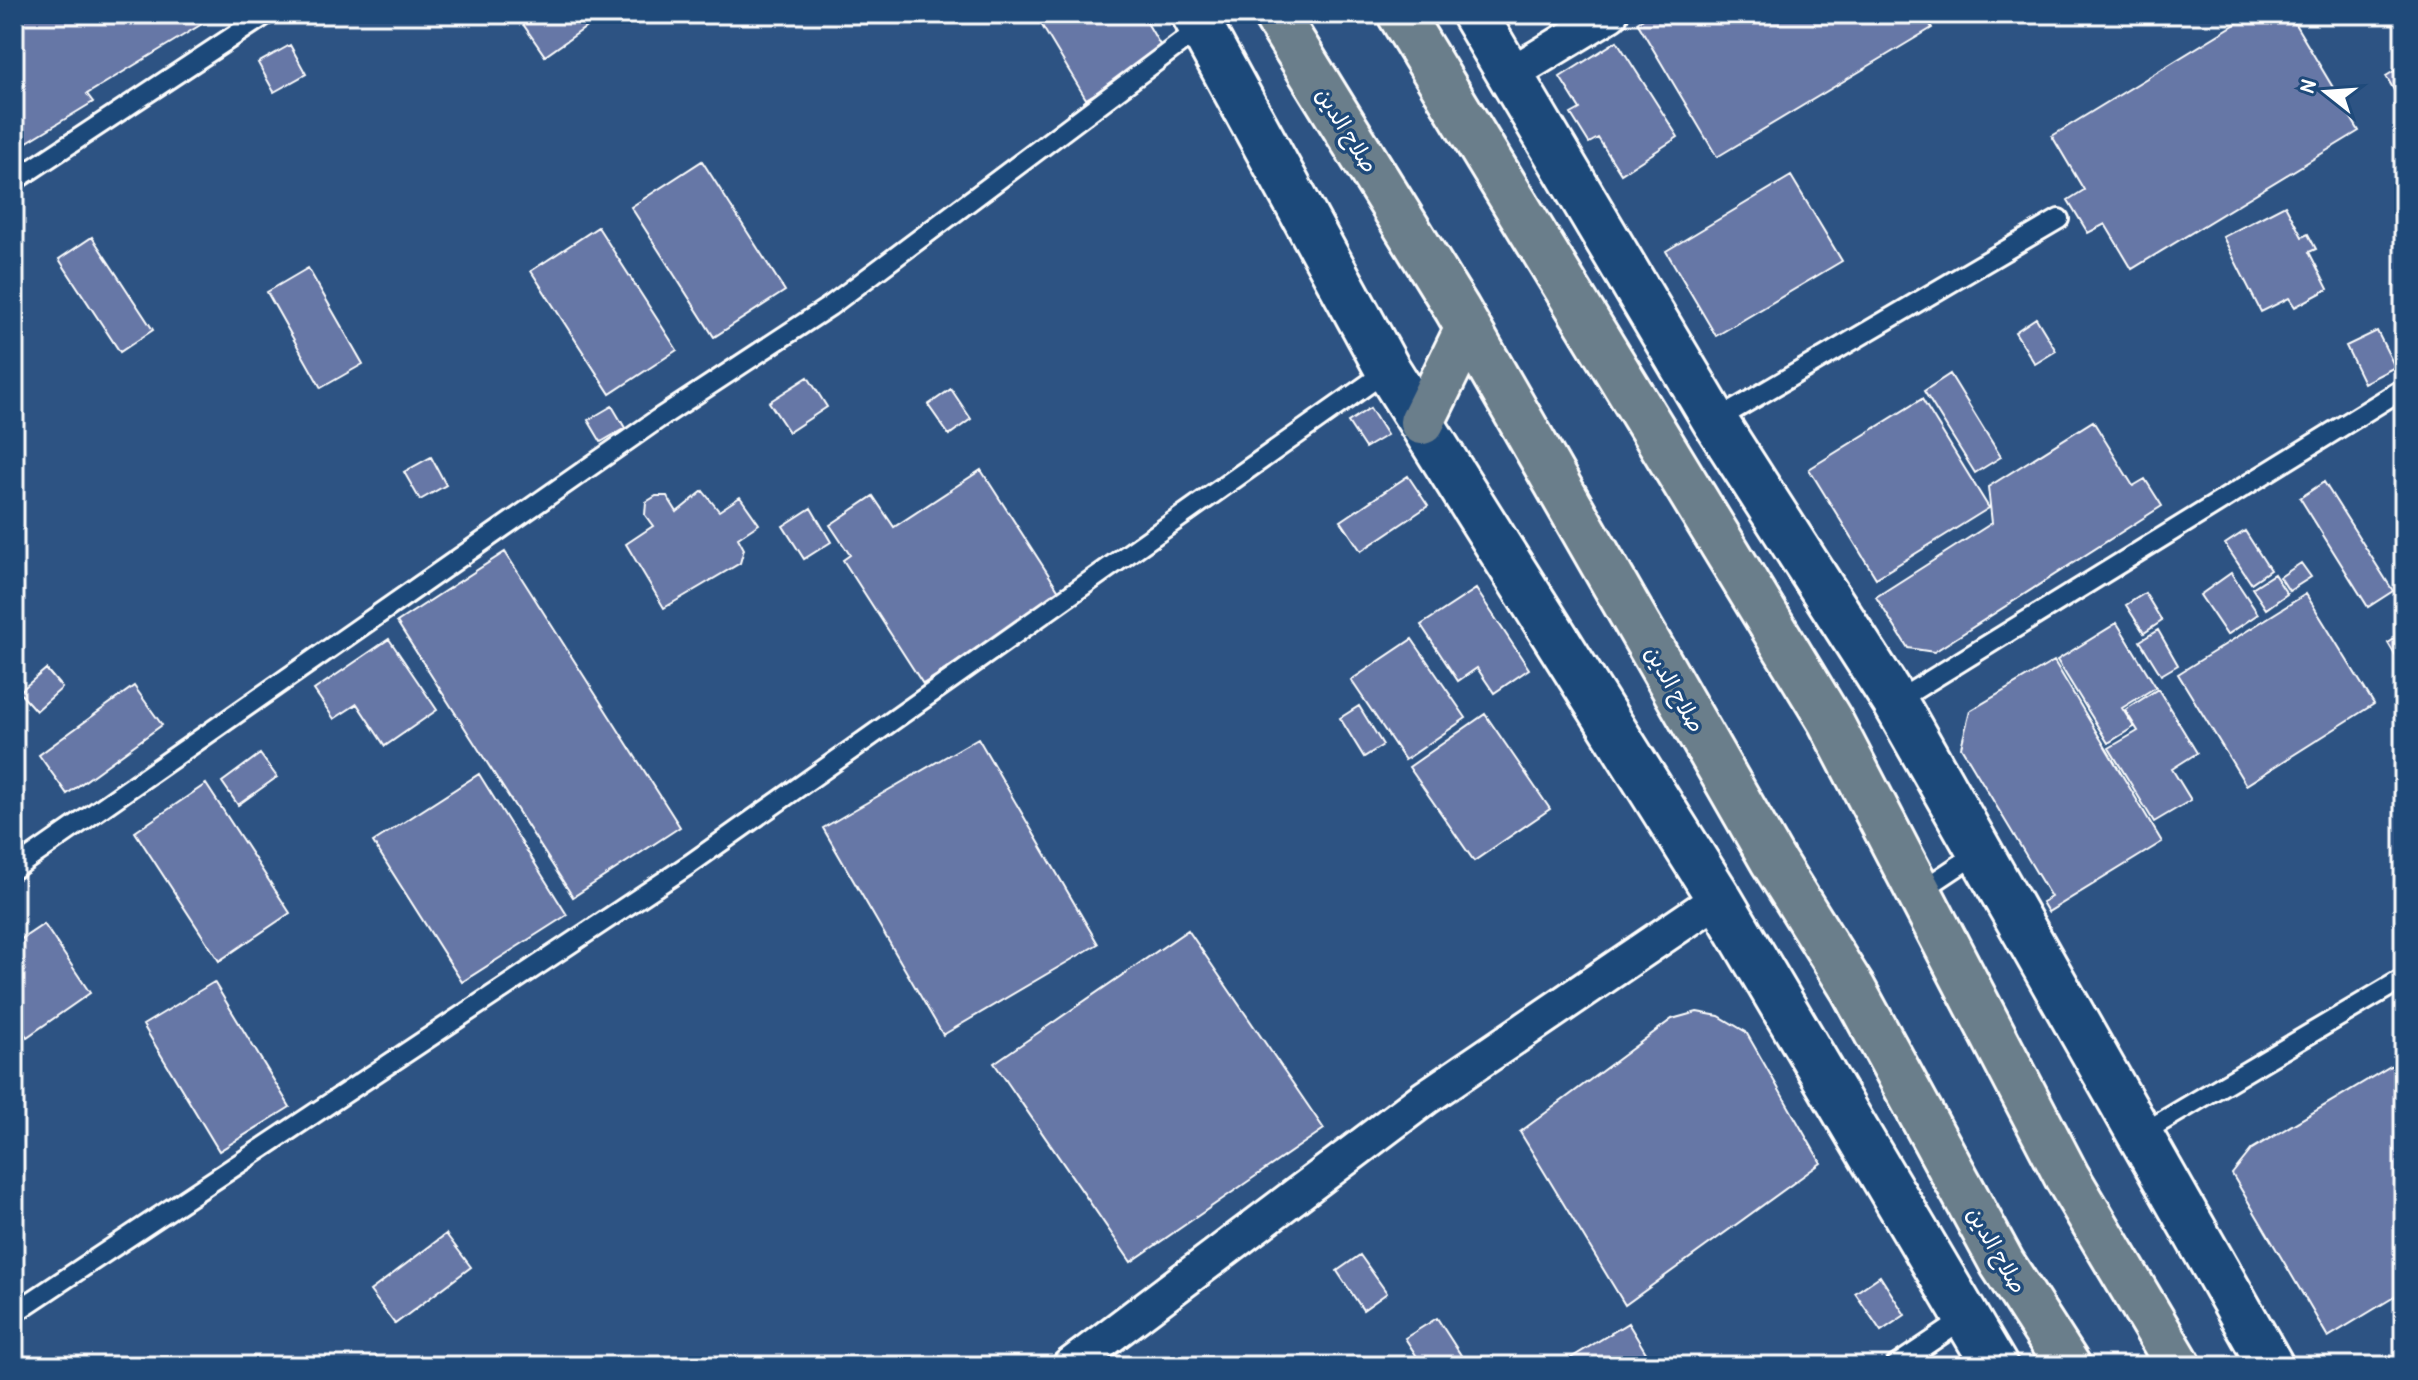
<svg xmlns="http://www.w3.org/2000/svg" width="2418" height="1380" font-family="'Patrick Hand','Playpen Sans Arabic',sans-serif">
<rect width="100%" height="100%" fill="#2d5383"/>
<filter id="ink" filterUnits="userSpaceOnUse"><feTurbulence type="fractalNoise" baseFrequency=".0125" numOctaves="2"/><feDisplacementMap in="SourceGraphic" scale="16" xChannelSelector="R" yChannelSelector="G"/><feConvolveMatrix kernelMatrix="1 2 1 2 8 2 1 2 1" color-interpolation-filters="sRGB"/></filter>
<g filter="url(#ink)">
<path fill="#6677a6" stroke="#fff" stroke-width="2" d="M14,14H196L202,24L87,94L93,102L14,150Z
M516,14H605L545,56Z
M1035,14H1142L1164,52L1086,99Z
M1521,14H1571L1556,24L1523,18Z
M1650,14H1924L1932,28L1717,157L1637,22Z
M2252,14H2289L2359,131L2132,269L2105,224L2088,233L2068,200L2084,190L2052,136Z
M1617,41L1678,137L1621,174L1598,138L1589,143L1571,114L1580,109L1560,77Z
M290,45L306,74L274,92L258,63Z
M2404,65V94L2398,97L2386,76Z
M702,161L785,291L714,337L631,207Z
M1791,176L1842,261L1716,336L1666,251Z
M2285,205L2302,237L2308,234L2316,249L2309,252L2328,289L2295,307L2289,298L2261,312L2223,237Z
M598,227L677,350L610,394L531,271Z
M92,237L153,330L120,352L59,259Z
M308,268L363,364L321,388L267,292Z
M2036,318L2056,351L2035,364L2015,332Z
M2377,331L2395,367L2364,383L2346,346Z
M1950,374L2001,457L1975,473L1924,391Z
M808,377L827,407L789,432L769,402Z
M951,389L971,419L949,435L928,405Z
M1922,399L1989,508L1876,578L1809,469Z
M612,406L625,428L601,442L588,420Z
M1370,408L1387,435L1365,448L1348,422Z
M2093,421L2133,486L2145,479L2162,506L1934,652L1908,648L1876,597L1992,523L1988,487Z
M431,457L446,485L420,500L404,472Z
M981,470L1061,594L923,684L843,560L850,555L830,525L873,496L894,527Z
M1408,476L1428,506L1361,551L1341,521Z
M2324,482L2393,591L2368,607L2300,498Z
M703,491L719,511L740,497L759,524L738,538L744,549L740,563L664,608L626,544L653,526L645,515L646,502L656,496H667L677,512Z
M811,508L831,542L804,559L783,526Z
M2245,531L2270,570L2251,583L2225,544Z
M505,552L680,827L573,897L397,622Z
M2301,563L2311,577L2289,591L2280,577Z
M2231,573L2258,614L2227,635L2200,595Z
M2274,574L2287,594L2266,609L2252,588Z
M1476,589L1529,669L1494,693L1477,668L1458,681L1421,625Z
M2145,593L2162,621L2144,633L2126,605Z
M2306,594L2374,704L2246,785L2178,674Z
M2117,623L2156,687L2122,708L2134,727L2108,743L2057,660Z
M2158,630L2178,665L2161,675L2140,641Z
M2404,633V670L2388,643Z
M389,639L437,710L385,746L357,704L334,719L314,690Z
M1412,639L1466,718L1405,760L1351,680Z
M2054,661L2162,842L2048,912L2042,902L2051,897L1961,747L1970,711Z
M46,669L62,688L36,711L19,692Z
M134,686L162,725L67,794L39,755Z
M2158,689L2197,753L2172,769L2191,800L2154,822L2109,748L2138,731L2125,710Z
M1359,706L1383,745L1364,757L1340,718Z
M1485,714L1550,809L1474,861L1409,767Z
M978,738L1098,944L943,1035L823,828Z
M260,754L277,777L238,805L222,782Z
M479,774L567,915L462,982L373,842Z
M206,784L290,913L219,961L135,832Z
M44,924L90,993L27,1037L14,1018V944Z
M1188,930L1324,1129L1131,1262L994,1063Z
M214,982L290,1107L219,1151L143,1025Z
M1697,1012L1719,1016L1746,1032L1821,1163L1625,1305L1520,1132L1672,1019Z
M2404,1058V1291L2328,1337L2232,1174L2252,1149Z
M446,1234L471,1267L395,1324L370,1291Z
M1360,1255L1387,1293L1363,1310L1337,1271Z
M1880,1276L1905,1315L1881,1331L1855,1293Z
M1437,1318L1468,1366H1423L1405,1338Z
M1628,1323L1654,1366H1558Z
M14,1345L28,1366H14Z"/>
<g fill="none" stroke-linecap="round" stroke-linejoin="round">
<defs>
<path id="lane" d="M14,181L267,14
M1715,421L2059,219
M1895,702L2404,388
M14,869L658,419L830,306L1202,27
M1919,892L1979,852
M2139,1135L2404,978
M14,1313L690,864L1388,370
M1895,1366L1966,1318"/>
<path id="street" d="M1511,74L1610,14
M1070,1366L1425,1098L1719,898"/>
<path id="secondary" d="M1194,14L1388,370L1719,898L1995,1366
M1474,14L1715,421L1895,702L2271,1366"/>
<path id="highway" d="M1275,14L1457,309L1773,861L1853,989L2002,1263L2068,1366
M1400,14L1830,721L2067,1177L2179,1366
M1422,422L1468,328"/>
</defs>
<use href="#lane" stroke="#fff" stroke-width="24"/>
<use href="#street" stroke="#fff" stroke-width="40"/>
<use href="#secondary" stroke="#fff" stroke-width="50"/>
<use href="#highway" stroke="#fff" stroke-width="50"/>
<use href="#lane" stroke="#1f4a7a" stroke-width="18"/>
<use href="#street" stroke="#1f4a7a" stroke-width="34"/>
<use href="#secondary" stroke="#1f4a7a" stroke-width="44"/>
<use href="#highway" stroke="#6b7e8b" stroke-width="44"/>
</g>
</g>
<g text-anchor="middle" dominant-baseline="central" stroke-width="7" stroke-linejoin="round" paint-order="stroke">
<g font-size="22" fill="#fff" stroke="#1f4a7a">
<text transform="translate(1347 130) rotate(58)">صلاح الدين</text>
<text transform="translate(1675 689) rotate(60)">صلاح الدين</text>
<text transform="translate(1997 1250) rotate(60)">صلاح الدين</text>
</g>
</g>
<rect width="2418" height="1380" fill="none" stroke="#1f4a7a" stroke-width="48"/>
<rect x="24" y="24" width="2370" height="1332" fill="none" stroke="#fff" stroke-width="3" filter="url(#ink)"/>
<g transform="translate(2326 92) rotate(287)" stroke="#1f4a7a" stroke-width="6" paint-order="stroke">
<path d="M0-6L14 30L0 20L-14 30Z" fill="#ffffff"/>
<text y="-12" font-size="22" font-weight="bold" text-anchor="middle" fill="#ffffff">N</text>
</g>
</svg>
